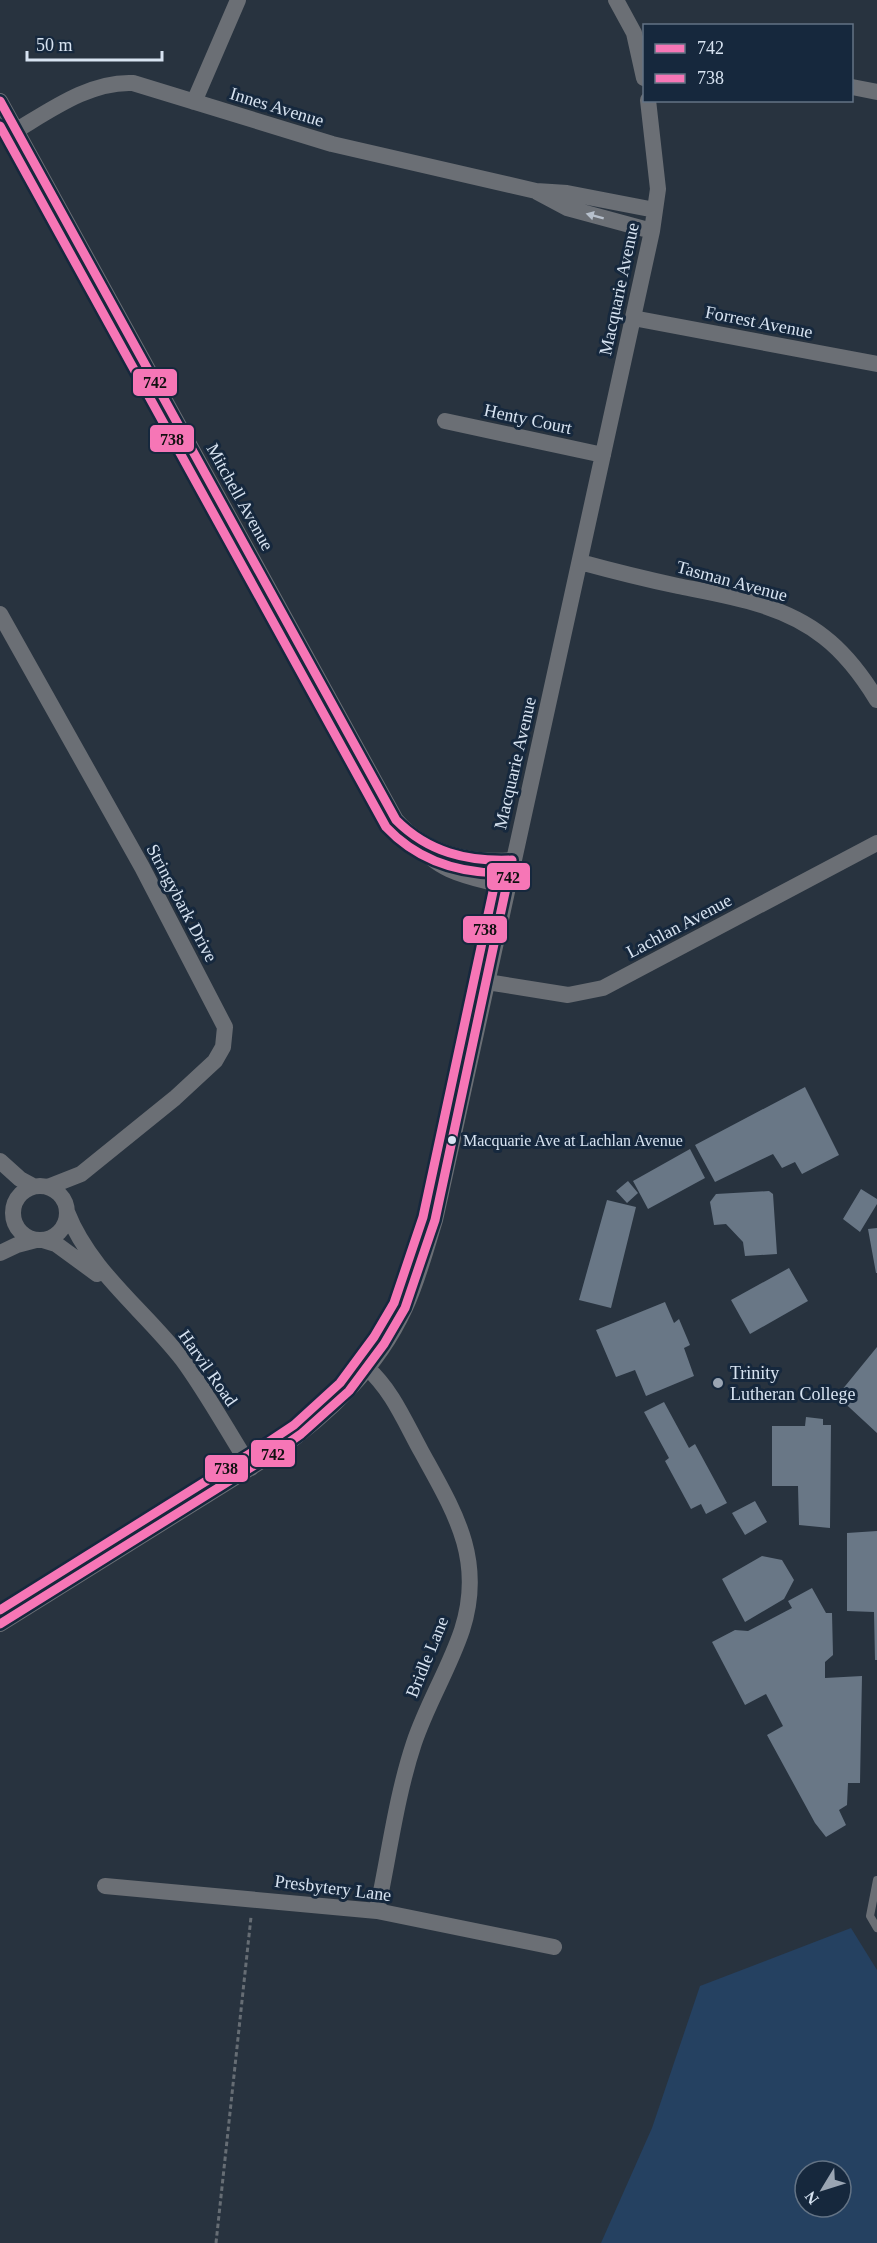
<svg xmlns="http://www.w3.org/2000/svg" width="877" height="2243" font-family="'Times New Roman',serif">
<rect width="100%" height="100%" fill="#28333f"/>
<path fill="#254161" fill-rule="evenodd" d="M851,1928L877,1970V2243H601L652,2128L700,1986ZM805,2171H841V2207H805Z"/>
<path fill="#697786" d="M805,1087L839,1155L802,1174L795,1162L782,1168L773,1154L715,1182L695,1145Z
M690,1149L705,1178L648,1209L633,1181Z
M628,1181L638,1193L627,1203L616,1191Z
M861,1189L877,1199V1204L860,1232L843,1219Z
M769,1191L773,1194L777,1254L745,1256L743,1242L726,1224L714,1225L710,1202L716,1194Z
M607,1200L636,1207L611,1308L579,1300Z
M877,1228V1273H876L868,1229Z
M789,1268L808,1301L750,1334L731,1300Z
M665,1302L674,1323L679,1319L690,1345L684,1348L694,1376L646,1396L635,1370L616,1377L596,1330Z
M877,1347V1433L837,1396Z
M664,1402L689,1448L695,1444L727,1503L706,1514L701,1504L691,1509L665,1461L669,1458L644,1412Z
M806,1417L823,1419V1425H831L830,1528L799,1525L798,1486H772V1426H805Z
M755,1501L767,1522L745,1535L732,1513Z
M877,1531V1660H875L874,1612L847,1611V1533Z
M762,1556L782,1560L794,1580L784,1599L745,1622L722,1579Z
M812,1588L826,1613H832L833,1655L825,1662V1678L862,1676L860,1783H848L847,1805L839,1810L846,1825L826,1837L815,1823L767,1735L783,1726L766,1694L745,1705L712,1642L735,1630L748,1631L792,1608L788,1601Z"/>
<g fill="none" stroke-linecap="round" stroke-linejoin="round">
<path stroke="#666d74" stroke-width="3" stroke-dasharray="4.5 3" stroke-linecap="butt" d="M216,2243L251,1917"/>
<path stroke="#6b6f75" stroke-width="8" d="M877,1880L870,1916L877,1928"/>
<path stroke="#6b6f75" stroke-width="16" d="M616,0L634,33L644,78
M852,87L877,92
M0,101L396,820C424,853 470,864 512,860
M194,102L238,0
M17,130C52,109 91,81 133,83L332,144L536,191L567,193L655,210
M537,192L567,208L652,231
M633,318L877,364
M445,421L603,455
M580,562C613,571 645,579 678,586C728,596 783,604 824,637C846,654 863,677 877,700
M0,614L142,867L225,1027L223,1047L215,1061L175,1098L81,1174L48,1187
M422,846C437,874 480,878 507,887
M487,982L568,995L603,988L877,843
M0,1161L20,1179L33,1186
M13 1213a27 27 0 1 1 54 0a27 27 0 1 1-54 0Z
M67,1212C90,1271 144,1310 182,1359C207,1393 228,1432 251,1468
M43,1240L56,1244L97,1274
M0,1253L17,1245L36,1240
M367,1368C392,1390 405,1422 421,1451C454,1511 485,1559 462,1630C449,1669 427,1704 414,1743C396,1797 389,1856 377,1911
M0,1624L274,1453C328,1415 377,1369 405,1308C418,1280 426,1249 435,1220L652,231L658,189L648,100
M105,1886L377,1911L554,1947"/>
<defs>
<path id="bus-1" d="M0,101L396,820C428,852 467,862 512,860L435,1220L405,1308L384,1344L349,1391L301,1434L274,1453L0,1624"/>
<path id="bus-2" d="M0,126L386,827C416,859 454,872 497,873L423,1217L394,1303L374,1337L340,1383L294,1425L267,1443L0,1610"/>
</defs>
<use href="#bus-1" stroke="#16283d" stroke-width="14"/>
<use href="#bus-2" stroke="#16283d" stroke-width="14"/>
<use href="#bus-1" stroke="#f676b6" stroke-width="9"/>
<use href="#bus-2" stroke="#f676b6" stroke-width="9"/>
</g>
<defs><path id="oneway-solid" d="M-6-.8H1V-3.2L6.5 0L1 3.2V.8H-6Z" transform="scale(1.5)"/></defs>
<use fill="#b7c0cc" href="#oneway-solid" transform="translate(595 216) rotate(-165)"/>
<circle fill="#d7e3f1" stroke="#16283d" stroke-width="2" cx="452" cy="1140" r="5"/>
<circle fill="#9aa5b3" stroke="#16283d" stroke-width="2" cx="718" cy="1383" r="6"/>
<g text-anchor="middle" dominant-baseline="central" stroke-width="6" stroke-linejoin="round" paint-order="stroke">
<g font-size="16" fill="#d7e3f1" stroke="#16283d" text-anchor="start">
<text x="463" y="1140">Macquarie Ave at Lachlan Avenue</text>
</g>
<g font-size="18" fill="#d7e3f1" stroke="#16283d">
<text transform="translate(277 107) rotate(17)">Innes Avenue</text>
<text transform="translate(619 289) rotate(-78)">Macquarie Avenue</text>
<text transform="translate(759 322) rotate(11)">Forrest Avenue</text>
<text transform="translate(528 419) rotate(12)">Henty Court</text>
<text transform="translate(240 497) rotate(61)">Mitchell Avenue</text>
<text transform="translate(732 581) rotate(15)">Tasman Avenue</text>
<text transform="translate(515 763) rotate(-77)">Macquarie Avenue</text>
<text transform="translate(182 903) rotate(62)">Stringybark Drive</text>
<text transform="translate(679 926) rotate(-28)">Lachlan Avenue</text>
<text transform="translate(208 1368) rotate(55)">Harvil Road</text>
<text transform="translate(427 1657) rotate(-68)">Bridle Lane</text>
<text transform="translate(333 1888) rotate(7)">Presbytery Lane</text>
</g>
<g font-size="18" fill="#d7e3f1" stroke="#16283d" text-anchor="start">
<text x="730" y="1373">Trinity<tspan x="730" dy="21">Lutheran College</tspan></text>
</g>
</g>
<g stroke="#16283d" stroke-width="2">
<rect x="132" y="368" width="46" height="29" rx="6" fill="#f676b6"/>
<rect x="149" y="424" width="46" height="29" rx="6" fill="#f676b6"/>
<rect x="486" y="862" width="45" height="29" rx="6" fill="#f676b6"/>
<rect x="462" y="915" width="46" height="29" rx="6" fill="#f676b6"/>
<rect x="250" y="1439" width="46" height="29" rx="6" fill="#f676b6"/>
<rect x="204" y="1454" width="45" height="29" rx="6" fill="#f676b6"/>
</g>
<g font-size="16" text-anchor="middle" font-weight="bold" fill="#111">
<text x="155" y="388">742</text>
<text x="172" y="445">738</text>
<text x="508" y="883">742</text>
<text x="485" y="935">738</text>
<text x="273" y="1460">742</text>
<text x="226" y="1474">738</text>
</g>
<rect x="643" y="24" width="210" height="78" fill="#16283d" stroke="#637385" stroke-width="1.5"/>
<rect x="655" y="44" width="30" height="9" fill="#f676b6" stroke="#637385" stroke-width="1.5"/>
<text x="697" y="54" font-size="18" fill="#d7e3f1">742</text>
<rect x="655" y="74" width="30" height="9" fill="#f676b6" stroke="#637385" stroke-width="1.5"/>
<text x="697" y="84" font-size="18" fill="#d7e3f1">738</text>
<g transform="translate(823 2189) rotate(232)"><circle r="28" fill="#16283d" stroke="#637385" stroke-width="1.5"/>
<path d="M0-4.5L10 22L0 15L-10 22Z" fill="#9aa5b3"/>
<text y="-9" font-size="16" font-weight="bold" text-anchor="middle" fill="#d7e3f1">N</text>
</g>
<path d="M27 51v9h135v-9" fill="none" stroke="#d7e3f1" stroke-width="3"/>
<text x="36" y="51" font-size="18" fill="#d7e3f1" stroke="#16283d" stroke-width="4.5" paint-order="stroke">50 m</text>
</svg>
